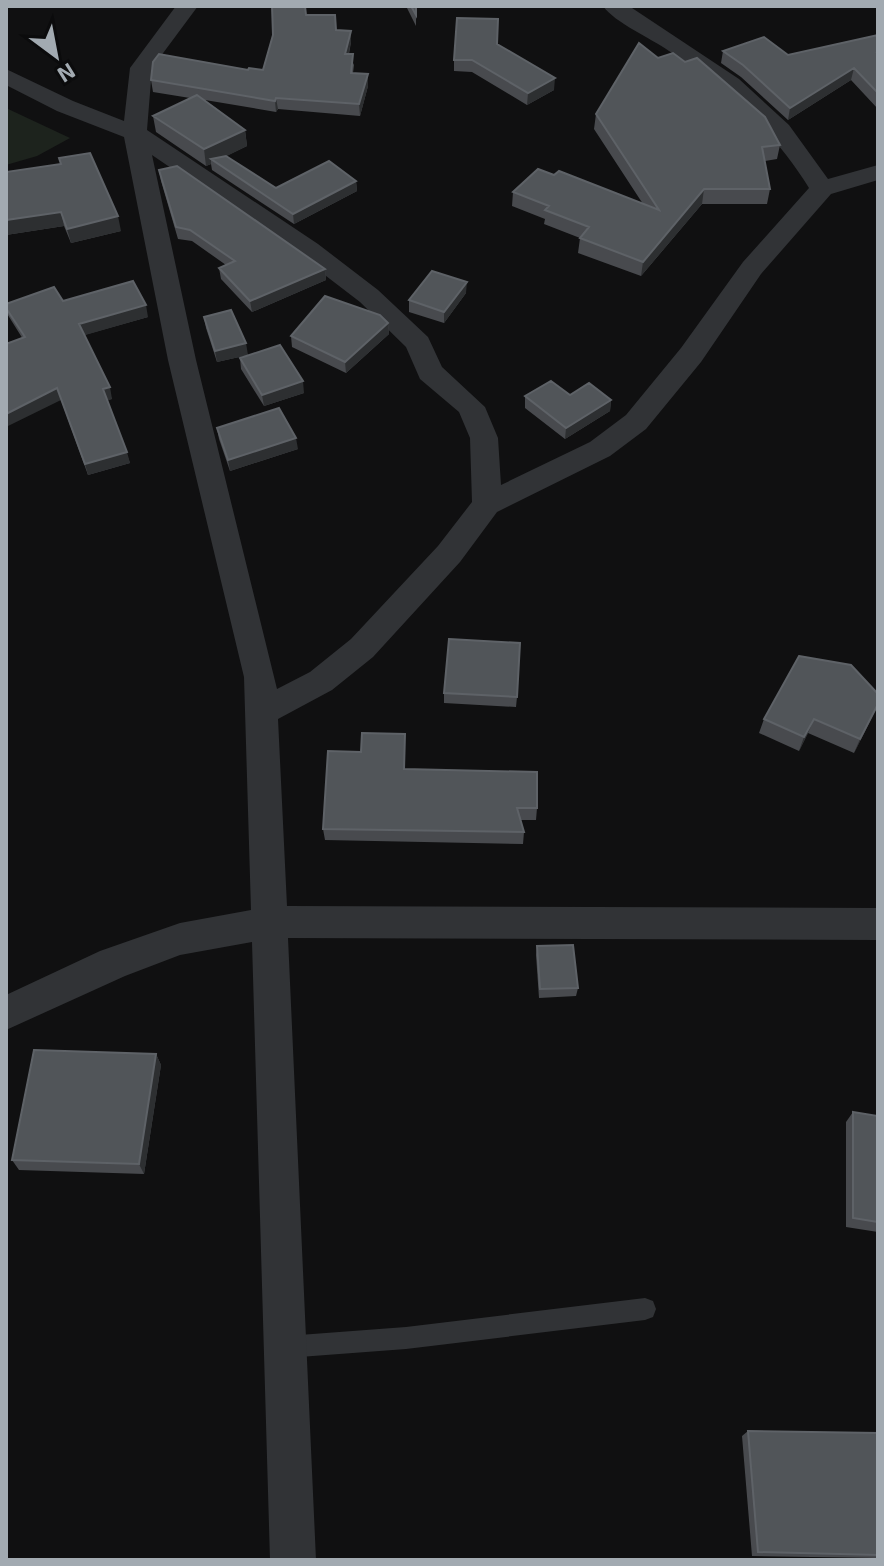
<svg xmlns="http://www.w3.org/2000/svg" width="884" height="1566" font-family="'Exo 2',sans-serif">
<rect width="100%" height="100%" fill="#101011"/>
<path fill="#1d231d" d="M6,108L70,138L37,156L6,165Z"/>
<g fill="none" stroke-linecap="round" stroke-linejoin="round">
<path fill="#313336" fill-rule="evenodd" d="M645,1298L653,1301L656,1309L653,1317L645,1320L406,1349L286,1358L278,1355L275,1347L278,1339L286,1336L406,1327Z"/>
<path fill="#313336" fill-rule="evenodd" d="M176,6H198L152,68L147,130L318,244L378,290L428,337L442,367L485,407L498,438L501,485L590,442L626,415L681,348L743,262L809,188C773,130 726,88 669,51C651,38 615,23 603,6H629L739,79L789,125L828,179L878,165V180L831,194L761,274L701,362L646,429L610,456L497,512L460,562L373,657L332,690L278,719L287,906L878,908V940L288,938L316,1560H270L252,942L180,955L125,976L6,1030V995L100,951L180,923L251,910L244,677L168,360L124,137L57,111L6,85V69L73,101L124,121L130,68ZM152,155L300,256L360,302L406,347L420,379L459,412L470,438L472,502L438,546L351,639L310,672L277,689L196,360Z"/>
</g>
<path fill="#484a4e" d="M272,6H306V15L336,30L351,42L349,54L354,65L353,73L368,74V86L360,116L278,109L276,112L205,100L245,130L247,146L226,156L276,188L356,181L357,191L294,224L212,170L211,164L206,166L156,132L153,116L190,98L153,92L151,80L263,70L273,35Z
M406,6H416V26Z
M878,35V109L851,80L788,120L741,77L721,63L723,51L788,55Z
M497,44L554,90L527,105L472,72L454,71V60Z
M658,58L780,145L777,159L765,161L770,189L767,204H702L641,276L578,253L580,238L544,224L545,219L512,206L513,192L554,175L643,204L594,129L596,114Z
M159,170L325,269L326,280L252,312L221,279L219,268L226,265L192,241L178,239L161,181Z
M6,172L121,231L71,243L64,226L6,235Z
M466,293L444,323L409,312V300Z
M63,301L148,317L84,335L112,399L107,400L130,463L88,475L61,400L6,312V304Z
M204,317L248,355L217,362L206,328Z
M388,323L389,334L346,373L292,347L291,336Z
M240,358L304,393L264,406L241,369Z
M570,395L611,400L610,411L565,439L525,408V396Z
M217,428L298,449L230,471L219,439Z
M444,693L517,697L516,707L444,703Z
M878,705L854,753L808,733L799,751L759,733L764,719Z
M405,746V769L537,808L536,820H520L524,832L523,844L325,840L323,829L361,752Z
M537,946L578,988L576,996L539,998L536,955Z
M156,1054L161,1065L144,1174L19,1170L12,1160Z
M853,1112L878,1116V1232L846,1227V1122Z
M748,1431L878,1433V1558L752,1556L742,1436Z"/>
<path fill="#2d2f31" d="M351,31V42L346,65L345,54Z
M854,68L851,80L788,120L790,108Z
M368,74V86L360,116L359,104Z
M555,78L554,90L527,105L528,93Z
M276,98L278,109L276,112L275,101Z
M245,130L247,146L215,162L211,159V164L206,166L204,149Z
M356,181L357,191L294,224L293,214Z
M704,189L702,204L641,276L643,262Z
M61,212L64,226L6,235V220Z
M118,216L121,231L71,243L67,229Z
M325,269L326,280L252,312L250,301Z
M467,282L466,293L444,323V312Z
M146,305L148,317L82,336L79,324Z
M388,323L389,334L346,373L345,362Z
M246,343L248,355L217,362L215,351Z
M303,381L304,393L264,406L262,395Z
M110,387L112,399L106,401L103,389Z
M57,388L61,400L6,427V414Z
M611,400L610,411L565,439L566,428Z
M296,438L298,449L230,471L228,460Z
M127,452L130,463L88,475L85,464Z
M878,705L875,712L854,753L860,739Z
M814,719L808,733L799,751L804,737Z
M156,1054L161,1065L144,1174L139,1164Z"/>
<path fill="#515559" stroke="#5e6267" stroke-width="2" d="M272,6H305L306,15H335L336,30L351,31L345,54H353L351,73L368,74L359,104L276,98L275,101L151,80L153,62L159,54L248,70L249,68L263,70L273,35Z
M411,6H416V15Z
M457,18L498,19L497,44L555,78L528,93L472,60H454Z
M878,35V53H877L878,55V93L854,68L790,108L743,65L723,51L764,37L788,55Z
M639,43L658,58L673,53L685,62L697,58L765,117L780,145L762,147L770,189H704L643,262L580,238L589,227L545,210L549,206L513,192L538,169L554,175L559,171L659,210L596,114Z
M197,95L245,130L204,149L153,116Z
M90,153L118,216L67,229L61,212L6,220V172L61,164L59,158Z
M226,156L276,188L329,161L356,181L293,214L211,159Z
M177,166L325,269L250,301L219,268L235,261L190,230L176,227L159,170Z
M432,271L467,282L444,312L409,300Z
M133,281L146,305L79,324L110,387L103,389L127,452L85,464L57,388L6,414V344L25,337L6,308V304L54,287L63,301Z
M325,296L380,315L388,323L345,362L291,336Z
M231,310L246,343L215,351L204,317Z
M280,345L303,381L262,395L240,358Z
M551,381L570,395L589,383L611,400L566,428L525,396Z
M279,408L296,438L228,460L217,428Z
M449,639L520,643L517,697L444,693Z
M799,656L851,665L878,694V704L860,739L814,719L804,737L764,719Z
M362,733L405,734L404,769L537,772V808H517L524,832L323,829L328,751L361,752Z
M573,945L578,988L540,989L537,946Z
M34,1050L156,1054L139,1164L12,1160Z
M853,1112L878,1116V1222L853,1218Z
M748,1431L878,1433V1555L758,1552Z"/>
<rect width="884" height="1566" fill="none" stroke="#a2aab1" stroke-width="16"/>
<g transform="translate(56 56) rotate(148)" stroke="#0b0b0c" stroke-width="6" paint-order="stroke">
<path d="M0-6L14 30L0 20L-14 30Z" fill="#a2aab1"/>
<text y="-12" font-size="22" font-weight="bold" text-anchor="middle" fill="#a2aab1">N</text>
</g>
</svg>
